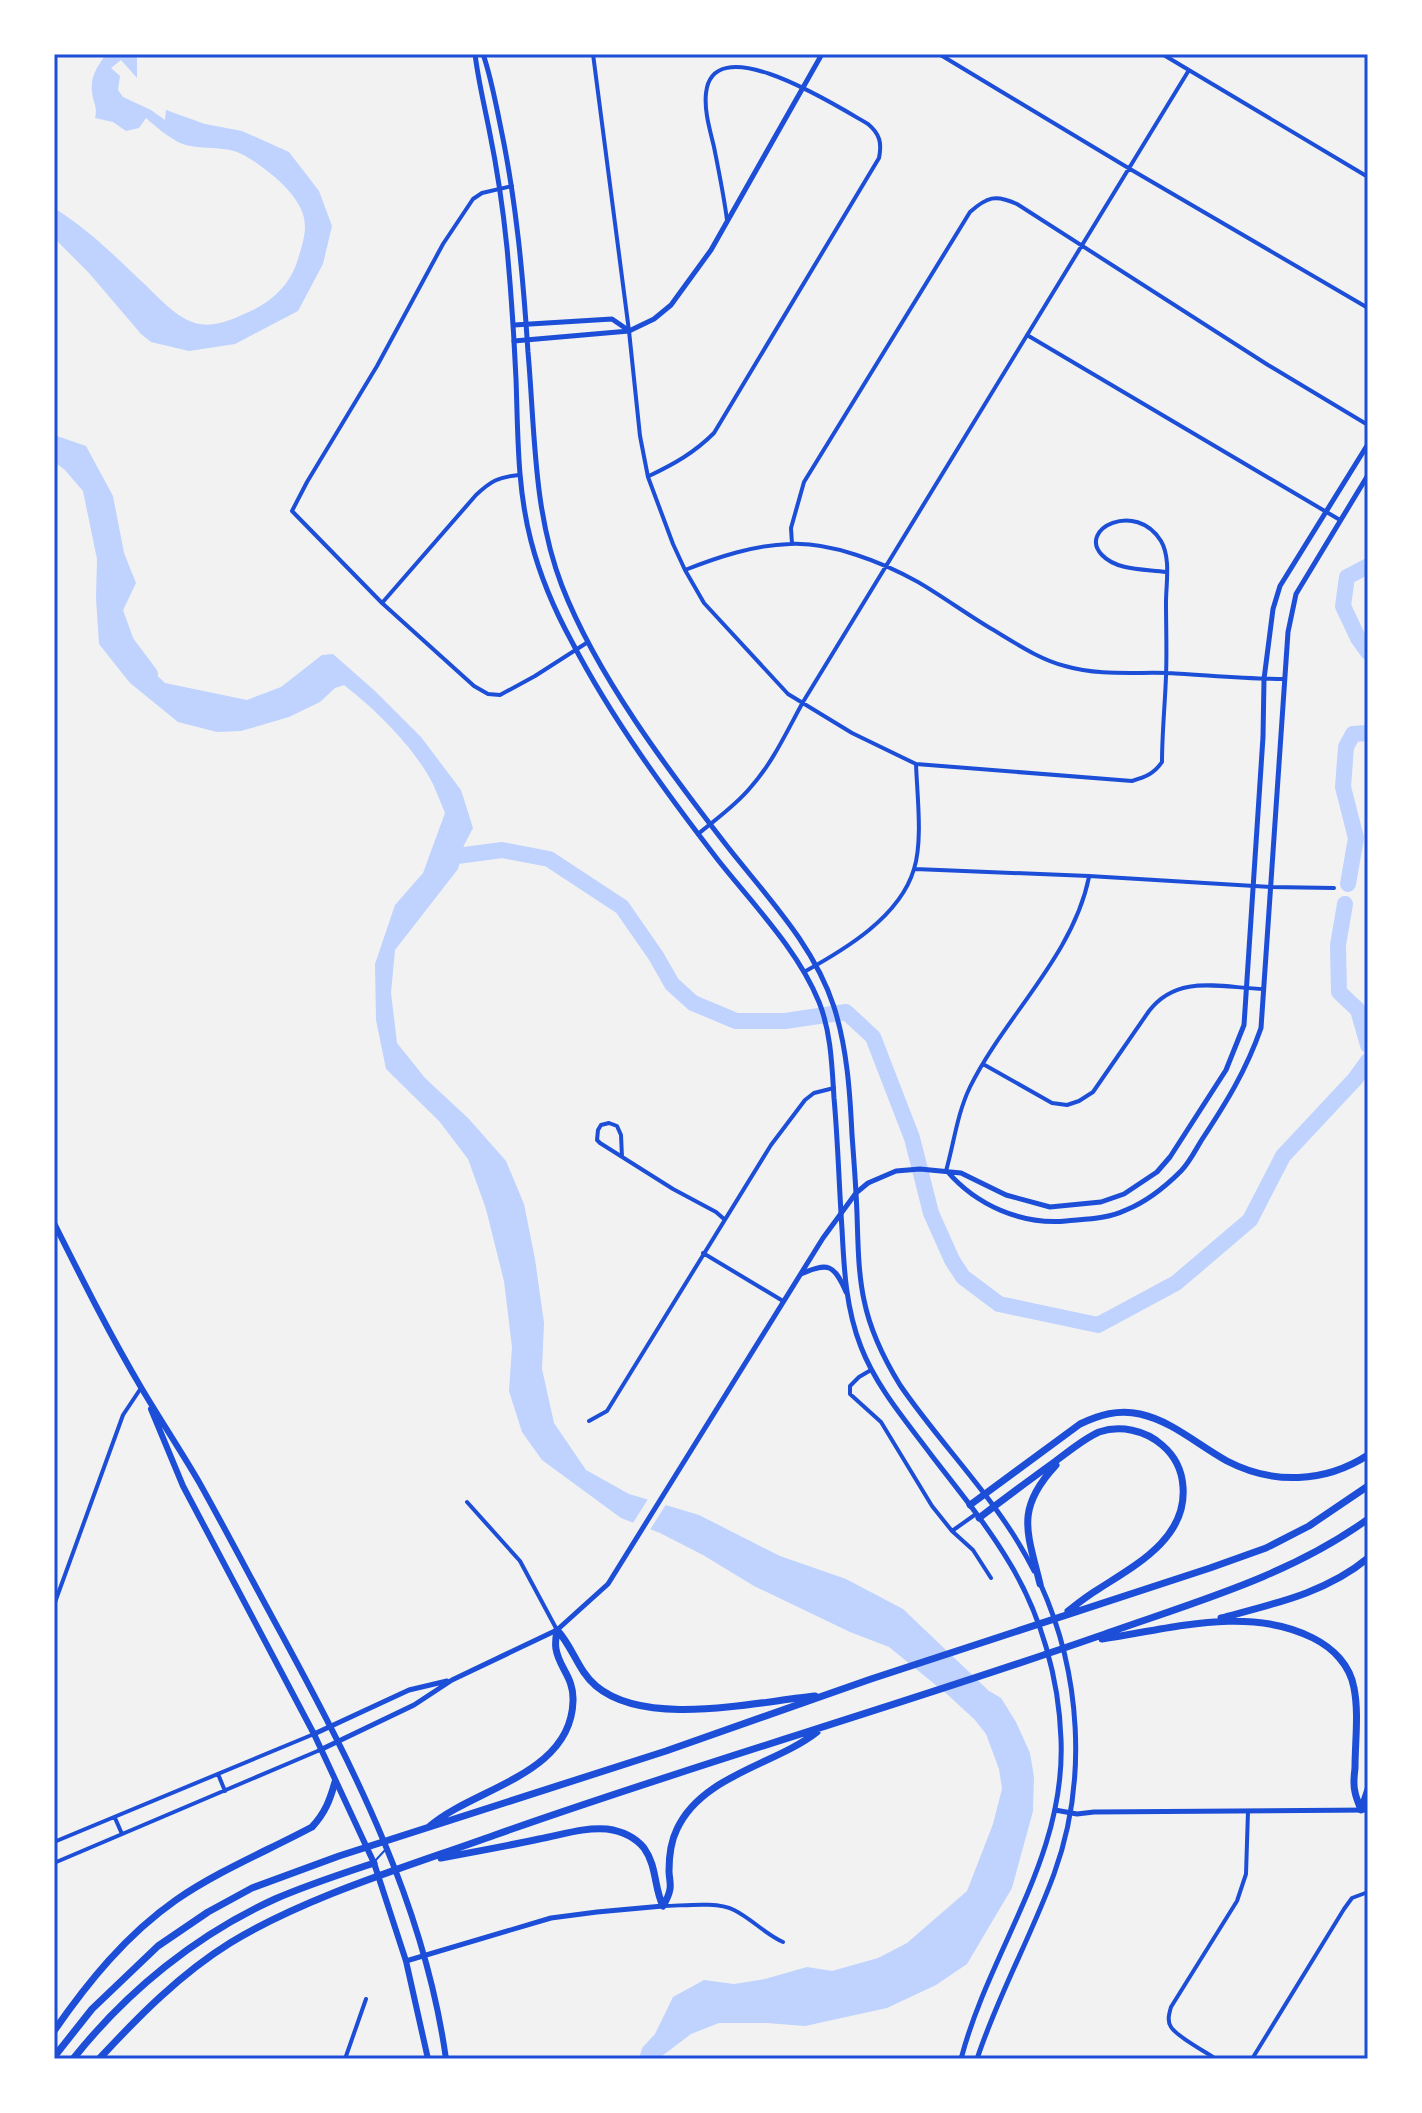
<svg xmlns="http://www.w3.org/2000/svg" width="1422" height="2113" font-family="'Fira Sans Condensed',sans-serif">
<rect width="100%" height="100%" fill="#f2f2f2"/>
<path fill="#bfd3fe" d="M106,54H137V78L121,60L111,68L120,76L118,90L123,97L151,110L165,120L166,110L205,124L242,131L289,152L319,191L332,226L323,264L298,311L235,344L189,351L151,342L141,334L89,273L54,238V208C85,227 112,253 138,278C155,293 173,316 195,323C215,329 235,318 253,310C273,300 290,284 297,262C307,231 311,216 288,190C278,178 249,155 234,151C217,146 197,150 180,143C168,137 156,127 146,118L139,128L126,131L113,122L95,118C98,108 93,102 92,92C90,76 98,66 106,54Z
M54,435L86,446L113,496L124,553L136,583L116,625L135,655L165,683L247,700L281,687L322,655L333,654L375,691L421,737L461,790L473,828L464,845L458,869L395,950L391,993L397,1043L425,1078L469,1119L506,1161L524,1204L535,1259L544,1323L542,1369L554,1423L586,1470L629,1494L699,1515L780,1556L846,1579L903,1609L989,1691L1001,1698L1016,1722L1030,1753L1034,1777L1033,1811L1012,1888L967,1964L936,1985L887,2008L805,2026L767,2023H719L691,2034L658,2059H639L642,2048L655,2034L673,1997L704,1980L734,1984L765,1979L807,1967L832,1971L878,1958L907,1943L967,1891L993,1824L1002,1789L999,1769L986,1734L975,1720L948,1695L889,1647L850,1632L754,1586L703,1555L660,1533L621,1518L542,1460L522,1432L509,1391L512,1347L504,1281L486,1209L468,1159L439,1121L386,1069L376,1020L375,964L395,905L423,873L445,813C441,803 437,793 433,784C414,747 376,710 344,685L335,688L320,702L289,717L241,731L217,732L178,722L130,683L99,644L96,598L97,559L83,491L64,469L54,462Z"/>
<path fill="#f2f2f2" d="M650,1496L667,1503L648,1533L631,1526Z"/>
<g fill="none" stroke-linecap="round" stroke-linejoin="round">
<path stroke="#bfd3fe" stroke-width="16" d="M1368,566L1347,577L1343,606L1358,638L1368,652
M112,603L126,642L150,674
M442,858L502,850L549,859L622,907L656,956L672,984L693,1003L736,1021H785L846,1012L873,1037L912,1138L931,1213L952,1260L963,1277L999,1304L1098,1325L1176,1283L1250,1220L1283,1156L1355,1079L1368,1061
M1348,884L1356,838L1343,787L1346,747L1353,734L1368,733
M1345,904L1338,945L1339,992L1358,1010L1368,1045"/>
<path stroke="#1d4ed8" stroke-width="2" d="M374,1862L386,1849"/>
<path stroke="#1d4ed8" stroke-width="4" d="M593,54L629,331L640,436L648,477L673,544L685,570L704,603L788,694L852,733L916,764L1132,781C1145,777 1154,774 1162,762C1162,733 1165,705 1166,676C1167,651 1166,627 1166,602C1166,584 1171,558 1161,541C1136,500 1077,529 1102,555C1117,571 1146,569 1166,572
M939,54L1130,169L1368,308
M1162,54L1368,177
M1365,54L1368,56
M512,186L482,193L473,199L443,244L377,366L307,482L292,511L382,603L474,686L488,694L500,695L535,676L588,642
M1027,335L1340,520
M649,476C674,464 694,453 714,433L879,158C882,143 880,134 868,124C840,108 713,26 706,93C704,111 710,130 714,147C719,172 724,196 727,220
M792,544L791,528L804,482L970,212C987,197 995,194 1017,204L1268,365L1368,425
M685,570C718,557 754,545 790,544C831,542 882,562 918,582C942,596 965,613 990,628C1014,642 1038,659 1065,666C1099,676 1134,672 1168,673C1207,675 1245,679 1284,679
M382,603L476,495C491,481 498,477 519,475
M698,834C716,819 735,806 750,788C772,764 787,731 803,702L1189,70
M915,869L1089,876L1271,887L1334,888
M804,972C844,950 900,917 914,869C923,841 917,794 916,764
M983,1064L1052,1103L1067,1105L1079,1101L1093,1092L1149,1011C1178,973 1222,988 1264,989
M622,1157L621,1135L617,1126L609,1123L601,1125L598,1130L597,1140L600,1143L673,1189L716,1212L724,1219
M946,1171C954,1143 957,1114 970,1087C1005,1016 1073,956 1089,877
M703,1253L783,1301
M871,1370L859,1377L850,1386V1394L881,1422L932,1506L952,1531L973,1550L991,1578
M589,1421L607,1411L771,1145L805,1100L814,1093L834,1088
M467,1502L520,1561L557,1630
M952,1531L976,1514
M54,1605L123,1415L141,1388
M218,1774L225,1791
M115,1818L122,1834
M54,1842L314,1734
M54,1863L320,1750
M663,1906C683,1906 716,1901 734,1910C752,1919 765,1934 783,1942
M345,2059L366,1999
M1216,2059C1205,2051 1178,2038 1171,2027C1167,2021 1169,2014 1171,2007L1237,1901L1246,1874L1248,1811
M1252,2059L1344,1909L1352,1898L1368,1892
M1366,2059L1368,2056"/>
<path stroke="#1d4ed8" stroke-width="5" d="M514,325L612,319L628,330
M514,341L629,331L654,319L671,305L711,250L822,54
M947,1171C976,1205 1021,1225 1066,1221C1087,1219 1107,1219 1126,1210C1146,1202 1166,1186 1181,1171C1189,1163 1195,1151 1201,1141C1226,1103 1246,1071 1261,1028L1288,632L1296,594L1368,475
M801,1274C828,1262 834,1264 846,1292
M314,1734L409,1690L447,1681
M320,1750L414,1705L452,1680L557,1630L608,1584L823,1238L856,1193L868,1183L896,1171L920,1169L961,1173L1006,1195L1050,1207L1101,1202L1124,1194L1157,1172L1170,1157L1226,1070L1244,1025L1263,737L1264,679L1273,609L1280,586L1368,444
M1055,1810L1077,1814L1094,1812L1368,1810
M406,1961L551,1918L597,1912L663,1906"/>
<path stroke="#1d4ed8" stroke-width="5" d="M475,54C478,79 484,104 489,129C497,168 503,208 507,248C511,291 514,335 516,379C518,433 517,488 531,541C540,576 555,611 572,642C612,719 665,791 718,860C752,903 798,950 819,1002C831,1032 832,1066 834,1098C838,1142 839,1186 842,1229C844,1270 846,1309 861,1347C877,1388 906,1421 932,1456C959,1491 987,1525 1009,1562C1041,1614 1059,1679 1061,1739C1066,1859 990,1948 961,2059
M483,54C491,77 495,100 500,124C516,199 523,275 528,352C535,431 533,511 562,586C597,676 668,770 727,846C767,897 814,945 834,1007C847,1048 850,1092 852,1135C854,1161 856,1187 857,1214C858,1242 858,1272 864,1300C870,1330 884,1359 900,1385C943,1448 1000,1502 1034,1571
M977,2059C998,1995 1031,1937 1054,1874C1088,1781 1081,1673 1040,1583"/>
<path stroke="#1d4ed8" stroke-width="6" d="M54,1223C82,1279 110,1335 142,1389C161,1421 181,1451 199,1482C228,1534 255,1586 283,1637C355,1770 425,1907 446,2059
M151,1409L183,1486L314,1734L374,1863L406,1961L428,2059"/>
<path stroke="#1d4ed8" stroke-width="7" d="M970,1505L1080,1424C1099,1415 1118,1409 1140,1414C1172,1421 1198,1445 1227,1461C1273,1485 1325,1483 1368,1455
M979,1518C1004,1499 1028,1481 1053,1463C1067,1453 1083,1439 1099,1432C1120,1425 1145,1430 1162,1445C1175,1456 1182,1470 1183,1487C1187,1539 1134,1566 1097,1590C1087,1596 1077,1604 1068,1611
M1040,1584C1027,1531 1015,1509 1056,1465
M1221,1618C1273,1604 1326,1593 1368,1558
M557,1630C573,1647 578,1671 596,1686C646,1728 755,1702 815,1696
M1102,1639C1170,1629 1248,1605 1313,1638C1333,1648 1350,1665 1354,1688C1359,1713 1355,1742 1355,1768C1354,1776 1353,1785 1355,1792C1356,1798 1359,1804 1361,1810
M1361,1810L1368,1789
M430,1826C474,1788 571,1775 573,1701C574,1677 559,1668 556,1649C555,1644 556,1636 557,1630
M441,1858C474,1852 507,1846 539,1839C561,1835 584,1827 607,1829C621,1831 635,1837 644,1848C657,1866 654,1888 663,1906
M663,1906C666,1901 669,1895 670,1889C671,1883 669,1877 669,1871C669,1857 671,1841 677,1829C702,1775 775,1765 817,1732
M54,2031C88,1982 126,1935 176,1900C218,1871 267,1851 312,1827C325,1813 330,1800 335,1782
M54,2057L92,2009L158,1946L208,1912L252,1888L339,1856L666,1751L871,1679L1210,1568L1266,1548L1309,1526L1368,1486
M73,2059C127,1991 196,1935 275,1899C307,1885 341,1874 374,1863
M99,2059C138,2017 180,1974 230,1943C307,1896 409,1866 495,1835C695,1764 899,1706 1099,1636C1191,1603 1288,1577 1368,1519"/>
</g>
<rect width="1422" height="2113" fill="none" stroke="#ffffff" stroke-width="112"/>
<rect x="56" y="56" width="1310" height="2001" fill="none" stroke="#1d4ed8" stroke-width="3"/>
</svg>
